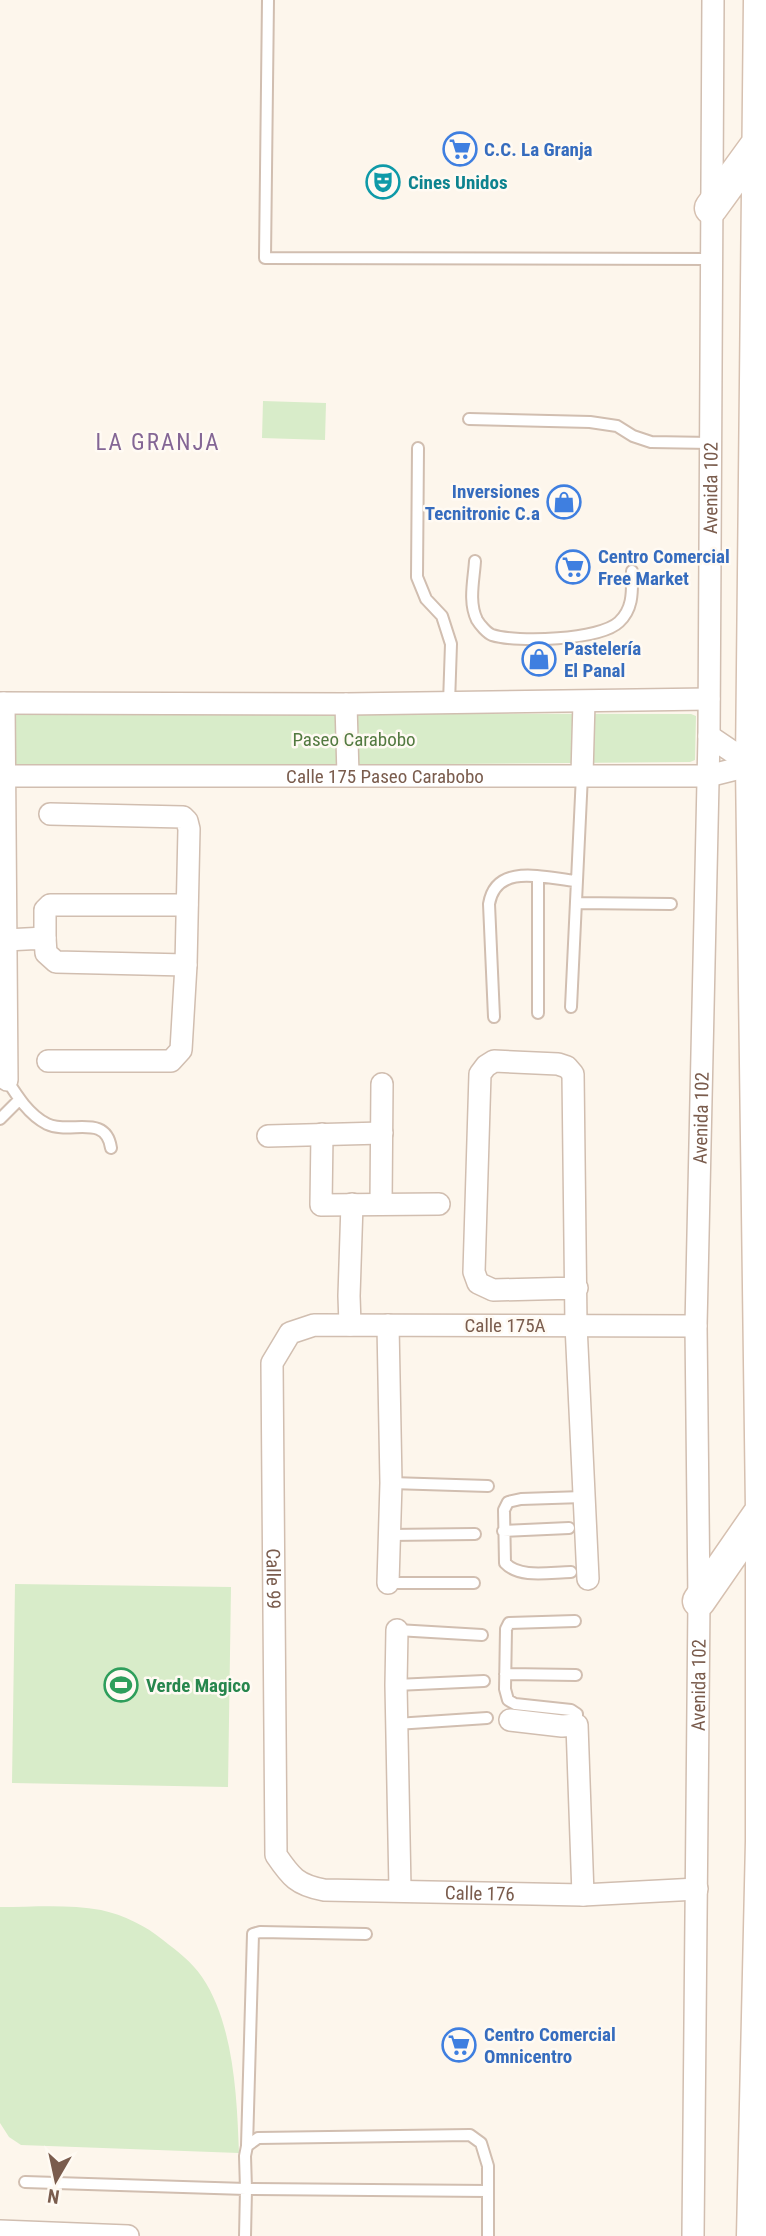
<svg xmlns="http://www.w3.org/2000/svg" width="766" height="2236" font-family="'Roboto Condensed',sans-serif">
<rect width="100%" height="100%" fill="#fdf6ec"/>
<path fill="#d8ecc9" d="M263,401L326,403L325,440L262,438Z
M0,713L691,714L696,716L695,760L690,762L321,765L0,764Z
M15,1584L231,1587L228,1787L12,1783Z
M0,1907C33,1907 69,1904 101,1910C124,1915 146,1926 163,1940C177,1951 192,1962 202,1977C234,2024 237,2098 239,2153L21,2145L9,2137L0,2123Z"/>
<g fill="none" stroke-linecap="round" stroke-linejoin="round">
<defs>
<path id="lane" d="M268,0L265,258L711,259
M469,419L590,422L617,426L633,436L651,442L711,443
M418,448L417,577L426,599L442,616L451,644L449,703
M475,561C474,579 468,602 477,620C480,625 487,633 492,635C517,643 600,640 619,622C634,608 632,590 632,571
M538,878V1013
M576,903L671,904
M571,1007L582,775
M494,1017L489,904C496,862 545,878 576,881
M7,1080C17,1096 29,1115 47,1124C70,1135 106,1113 111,1148
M0,1119L19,1100
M391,1483L488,1486
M503,1531L569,1528
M389,1535L475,1534
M571,1572C551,1572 520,1579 505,1563L504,1510L508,1502L521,1499L583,1497
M388,1583H474
M575,1621L509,1623L506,1629L505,1689L508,1700L515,1704L571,1710L577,1714V1725
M397,1630L482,1635
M505,1674L576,1675
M396,1685L484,1681
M396,1724L487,1718
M247,2146L253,1934L260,1932L366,1934
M25,2182L246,2189L245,2236
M488,2191L246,2189L245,2156L247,2146L258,2138L470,2135L481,2143L488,2166V2236"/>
<g id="street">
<path d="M0,703L346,704L709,699"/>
<path d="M4,703L7,1080"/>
<path d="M346,704L348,775"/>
<path d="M709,736L752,765"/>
<path d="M582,775L584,702"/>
<path id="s1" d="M0,776H708L752,765L760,758"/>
<path d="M45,938V910L50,905H187"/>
<path d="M6,940L45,938L46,953L56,962L186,965"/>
<path d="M48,1061H171L181,1050L186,965L189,829L187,821L183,817L50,814"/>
<path d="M322,1134L321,1205L439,1204"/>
<path d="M268,1136L382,1133"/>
<path d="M381,1204L382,1084"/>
<path d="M577,1288L493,1290L478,1283L474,1272L480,1074L486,1066L494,1061L558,1064L567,1067L573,1074L576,1325L588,1579"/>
<path d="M350,1325L349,1296L352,1204"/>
<path id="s2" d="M696,1326L314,1325L290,1333L272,1363L276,1855C291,1877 297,1885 324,1890L583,1895L697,1889"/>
<path d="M388,1583L391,1483L388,1325"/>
<path d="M397,1630L396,1685L400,1889"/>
<path d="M510,1720L562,1726L577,1725L583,1895"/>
<path d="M0,2231L128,2236"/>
<path id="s3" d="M693,2236L699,1601L696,1326L709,736L713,0"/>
</g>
<path id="secondary" d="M711,208L759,142
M699,1601L762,1510
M753,2236L762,1841V1510L752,765L760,0"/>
</defs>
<use href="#lane" stroke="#d1beb0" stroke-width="14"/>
<use href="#street" stroke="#d1beb0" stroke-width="24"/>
<use href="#secondary" stroke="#d6c0b0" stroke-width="35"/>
<use href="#lane" stroke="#fff" stroke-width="10"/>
<use href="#street" stroke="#fff" stroke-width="21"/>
<use href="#secondary" stroke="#fff" stroke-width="32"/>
</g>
<defs>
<symbol id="supermarket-ring" viewBox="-11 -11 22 22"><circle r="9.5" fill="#fffaf3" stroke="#3f7fe0" stroke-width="1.5"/><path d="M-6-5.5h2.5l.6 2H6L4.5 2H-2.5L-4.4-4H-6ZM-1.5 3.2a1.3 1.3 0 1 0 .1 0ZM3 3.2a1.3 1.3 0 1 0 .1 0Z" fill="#3f7fe0"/></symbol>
<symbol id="theatre-ring" viewBox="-11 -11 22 22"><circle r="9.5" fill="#fffaf3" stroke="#0f9aa8" stroke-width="1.5"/><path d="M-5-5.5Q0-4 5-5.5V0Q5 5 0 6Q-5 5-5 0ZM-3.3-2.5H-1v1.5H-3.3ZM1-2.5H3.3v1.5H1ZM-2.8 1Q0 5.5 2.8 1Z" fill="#0f9aa8"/></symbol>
<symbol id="shop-ring" viewBox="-11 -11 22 22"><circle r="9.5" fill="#fffaf3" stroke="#3f7fe0" stroke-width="1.5"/><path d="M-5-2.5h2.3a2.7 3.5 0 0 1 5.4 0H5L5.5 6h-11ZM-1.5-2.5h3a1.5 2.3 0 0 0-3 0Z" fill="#3f7fe0"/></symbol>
<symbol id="stadium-ring" viewBox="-11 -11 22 22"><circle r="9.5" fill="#fffaf3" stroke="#2e9e5b" stroke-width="1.5"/><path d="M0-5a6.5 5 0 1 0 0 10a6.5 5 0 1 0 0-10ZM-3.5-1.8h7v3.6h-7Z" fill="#2e9e5b"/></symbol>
</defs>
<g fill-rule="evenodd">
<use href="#supermarket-ring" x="441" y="130" width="38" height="38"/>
<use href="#theatre-ring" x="364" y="163" width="38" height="38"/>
<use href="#shop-ring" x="545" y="483" width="38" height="38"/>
<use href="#supermarket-ring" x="554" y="548" width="38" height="38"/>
<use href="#shop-ring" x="520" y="640" width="38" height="38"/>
<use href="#stadium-ring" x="102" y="1666" width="38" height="38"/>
<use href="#supermarket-ring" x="440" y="2026" width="38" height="38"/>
</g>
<g text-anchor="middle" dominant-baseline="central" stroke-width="5" stroke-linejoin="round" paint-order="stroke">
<g font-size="19" font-weight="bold" fill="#366cbe" stroke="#fffaf3" text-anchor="start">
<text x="484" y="149">C.C. La Granja</text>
<text x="540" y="491" text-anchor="end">Inversiones<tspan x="540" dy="22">Tecnitronic C.a</tspan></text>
<text x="598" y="556">Centro Comercial<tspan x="598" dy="22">Free Market</tspan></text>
<text x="564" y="648">Pastelería<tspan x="564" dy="22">El Panal</tspan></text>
<text x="484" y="2034">Centro Comercial<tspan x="484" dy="22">Omnicentro</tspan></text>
</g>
<g font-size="19" font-weight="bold" fill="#0d838f" stroke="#fffaf3" text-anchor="start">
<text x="408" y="182">Cines Unidos</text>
</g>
<g font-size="19" fill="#7a5c4d" stroke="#fffaf3">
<text stroke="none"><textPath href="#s3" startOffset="1748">Avenida 102</textPath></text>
<text stroke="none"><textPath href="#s1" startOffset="385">Calle 175 Paseo Carabobo</textPath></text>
<text stroke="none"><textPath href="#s3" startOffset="1118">Avenida 102</textPath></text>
<text x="505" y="1325">Calle 175A</text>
<text stroke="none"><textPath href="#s2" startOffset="658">Calle 99</textPath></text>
<text stroke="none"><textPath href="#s3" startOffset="551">Avenida 102</textPath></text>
<text stroke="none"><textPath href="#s2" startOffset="1152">Calle 176</textPath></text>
</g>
<g font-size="19" fill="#537a41" stroke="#fffaf3">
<text x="354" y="739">Paseo Carabobo</text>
</g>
<g font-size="19" font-weight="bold" fill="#27864d" stroke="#fffaf3" text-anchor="start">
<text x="146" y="1685">Verde Magico</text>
</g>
<g font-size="23" letter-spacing="2" fill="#846695" stroke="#fffaf3">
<text x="158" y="442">LA GRANJA</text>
</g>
</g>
<g transform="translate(56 2180) rotate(189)" stroke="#fffaf3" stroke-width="5" paint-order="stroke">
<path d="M0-5L12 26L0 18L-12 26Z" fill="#7a5c4d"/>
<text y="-10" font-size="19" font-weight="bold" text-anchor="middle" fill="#7a5c4d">N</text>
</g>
</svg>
